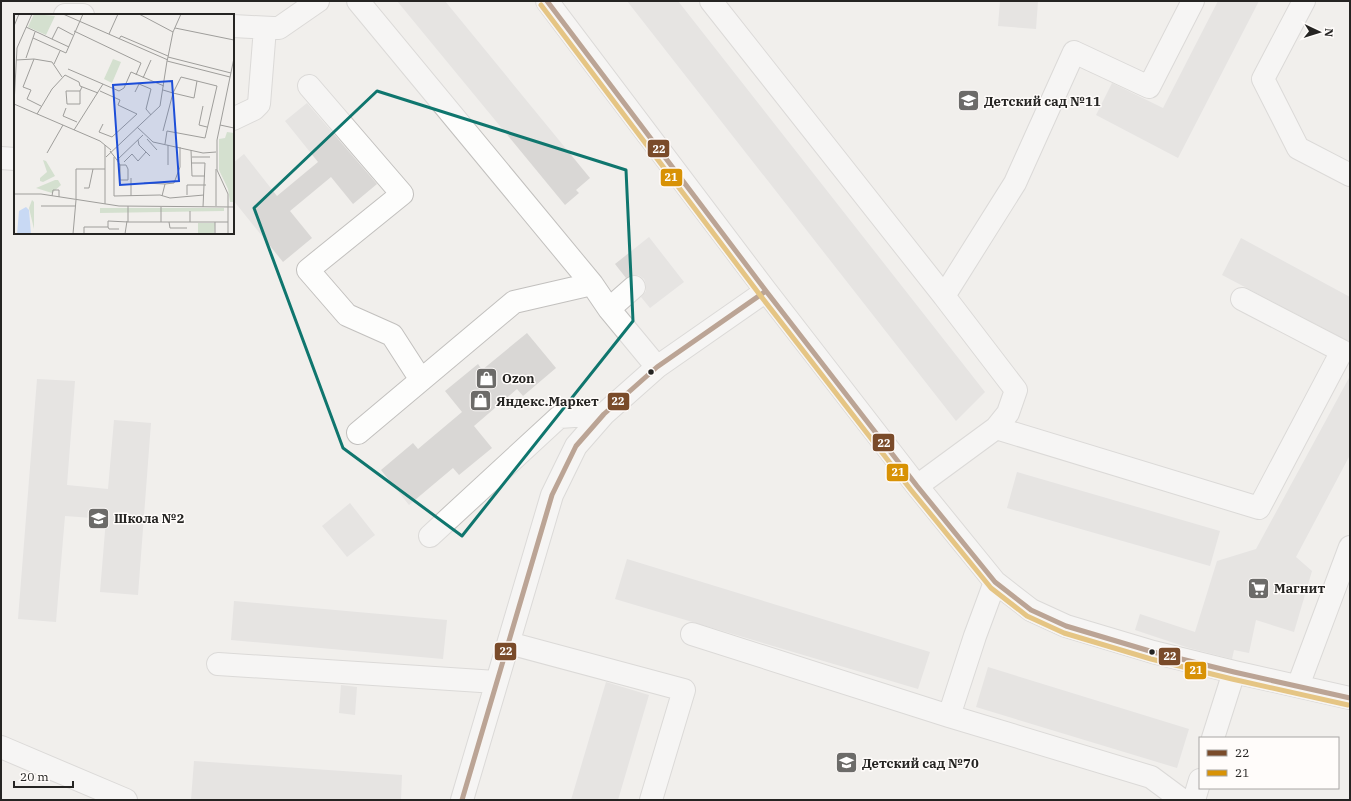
<svg xmlns="http://www.w3.org/2000/svg" width="1351" height="801" font-family="'IBM Plex Serif',serif">
<rect width="100%" height="100%" fill="#f1efec"/>
<path fill="#d9d7d5" d="M397,1H445L590,178L576,190L579,193L565,205Z
M627,1H678L985,392L956,421Z
M1000,1H1038L1036,29L998,26Z
M1218,1H1259L1178,158L1096,115L1112,83L1163,108Z
M307,103L377,184L353,204L331,177L290,211L312,238L283,262L233,200V163L244,154L277,196L318,162L285,121Z
M649,237L684,282L650,308L641,297L646,291V284L644,279L638,275H631L626,278L615,264Z
M1241,238L1350,297V342L1222,275Z
M527,333L556,368L523,396L517,389L474,426L492,448L459,475L453,468L409,505L381,470L413,443L418,449L462,412L445,391L478,364L482,370Z
M1350,376V455L1296,557L1312,571L1294,632L1256,620L1249,653L1234,650L1232,659L1189,648L1135,630L1140,614L1195,632L1217,561L1256,549Z
M37,379L75,381L67,485L108,489L114,420L151,423L138,595L100,592L106,519L65,516L56,622L18,619Z
M1017,472L1220,531L1210,566L1007,508Z
M350,503L375,535L347,557L322,526Z
M627,559L930,652L918,689L615,599Z
M234,601L447,620L443,659L231,640Z
M988,667L1189,729L1177,768L976,707Z
M606,682L649,695L618,800H571Z
M341,685L357,687L355,715L339,713Z
M194,761L402,775L401,800H191Z"/>
<g fill="none" stroke-linecap="round" stroke-linejoin="round">
<defs>
<path id="minor" d="M358,1L592,284L609,309L657,367
M547,1L766,291L917,486L995,582L1031,610L1066,626L1153,652L1234,672L1350,698
M711,1L944,296L1015,183L1074,52L1149,87L1193,1
M1304,1L1263,79L1298,148L1350,175
M65,15H83
M233,26L273,28H279L318,1
M309,86L402,194L308,270L347,315L392,335L421,380
M233,119L254,109L259,104L265,28
M1,158L15,159
M944,296L1016,390L1008,413L996,428
M609,309L634,287
M358,433L514,302L592,284
M917,486L996,428L1259,508L1342,351L1242,299
M430,536L559,417L604,414
M692,634L949,716L1151,777L1182,800
M509,643L684,690L651,800
M218,664L496,682
M1298,686L1350,547
M949,716L975,636L995,582
M1213,738L1234,672
M1,747L126,800
M462,800L552,495L576,446L604,414L657,367L766,291
M1194,800L1200,780"/>
</defs>
<use href="#minor" stroke="#c2c0be" stroke-width="24"/>
<use href="#minor" stroke="#fdfdfc" stroke-width="22"/>
<defs>
<path id="bus-1" d="M547,1L766,291L917,486L995,582L1031,610L1066,626L1153,652L1234,672L1350,698
M462,800L552,495L576,446L604,414L657,367L766,291"/>
<path id="bus-2" d="M541,5L760,295L911,490L991,588L1027,616L1064,633L1151,659L1232,679L1348,705"/>
</defs>
<use href="#bus-1" stroke="#fffcfa" stroke-width="8"/>
<use href="#bus-2" stroke="#fffcfa" stroke-width="8"/>
<use href="#bus-1" stroke="#7a4b2a" stroke-width="5"/>
<use href="#bus-2" stroke="#d89205" stroke-width="5"/>
</g>
<path d="M0 0H1351V801H0ZM377,91L626,170L633,321L462,536L343,448L254,208Z" fill="#f1efec" fill-opacity=".55" fill-rule="evenodd"/>
<path fill="none" stroke="#0f766e" stroke-width="3" stroke-linejoin="round" d="M377,91L626,170L633,321L462,536L343,448L254,208Z"/>
<defs>
<symbol id="school-square" viewBox="-11 -11 22 22"><rect x="-9" y="-9" width="18" height="18" rx="4" fill="#6c6b69" stroke="#fffcfa"/><path d="M0-5L7-2L0 1L-7-2ZM-4 1L0 2.5L4 1V4Q0 6-4 4Z" fill="#fff"/></symbol>
<symbol id="shop-square" viewBox="-11 -11 22 22"><rect x="-9" y="-9" width="18" height="18" rx="4" fill="#6c6b69" stroke="#fffcfa"/><path d="M-5-2.5h2.3a2.7 3.5 0 0 1 5.4 0H5L5.5 6h-11ZM-1.5-2.5h3a1.5 2.3 0 0 0-3 0Z" fill="#fff"/></symbol>
<symbol id="supermarket-square" viewBox="-11 -11 22 22"><rect x="-9" y="-9" width="18" height="18" rx="4" fill="#6c6b69" stroke="#fffcfa"/><path d="M-6-5.5h2.5l.6 2H6L4.5 2H-2.5L-4.4-4H-6ZM-1.5 3.2a1.3 1.3 0 1 0 .1 0ZM3 3.2a1.3 1.3 0 1 0 .1 0Z" fill="#fff"/></symbol>
</defs>
<g fill-rule="evenodd">
<use href="#school-square" x="956" y="88" width="25" height="25"/>
<use href="#shop-square" x="474" y="366" width="25" height="25"/>
<use href="#shop-square" x="468" y="388" width="25" height="25"/>
<use href="#school-square" x="86" y="506" width="25" height="25"/>
<use href="#supermarket-square" x="1246" y="576" width="25" height="25"/>
<use href="#school-square" x="834" y="750" width="25" height="25"/>
</g>
<g fill="#252422" stroke="#fffcfa" stroke-width="1.5">
<circle cx="651" cy="372" r="3.5"/>
<circle cx="1152" cy="652" r="3.5"/>
</g>
<g text-anchor="middle" dominant-baseline="central" stroke-width="3" stroke-linejoin="round" paint-order="stroke">
<g font-size="13" font-weight="bold" fill="#252422" stroke="#fffcfa" text-anchor="start">
<text x="984" y="101">Детский сад №11</text>
<text x="502" y="378">Ozon</text>
<text x="496" y="401">Яндекс.Маркет</text>
<text x="114" y="518">Школа №2</text>
<text x="1274" y="588">Магнит</text>
<text x="862" y="763">Детский сад №70</text>
</g>
</g>
<g transform="translate(14 14)">
<rect width="220" height="220" fill="#f1efec"/>
<path d="M20,0L41,2L32,21L14,13ZM99,45L107,48L98,69L90,65ZM213,118L220,119V188H216L214,175L205,156V125L211,124ZM29,146L32,147L41,162L29,168L26,167V164L33,158ZM41,166H44L47,171L38,179L22,174ZM18,186L20,188V215L15,194ZM86,194H210V197L86,199ZM184,209H201L200,220H184Z" fill="#d4e0cf"/>
<path d="M12,193L15,196L17,220H3L5,197Z" fill="#c8d9f4"/>
<path fill="none" stroke="#9f9e9b" stroke-width="1" d="M49,0L154,46M125,0L159,18M0,12L5,0M12,13L55,33M161,14L220,26M60,17L127,49L122,61M95,20L104,0M19,24L52,39L69,0M38,25L44,13L59,21M105,25L107,22L154,42M154,43L159,18L167,0M12,44L21,18M2,46L20,45M40,50L46,37M54,55L105,77L110,74L117,58L150,72M216,63L153,47L154,43L217,59M129,64L137,46M149,76L159,79L167,63L203,72L191,124L153,117L151,130M66,77V90H53L52,77H66L68,73M86,77L106,86L104,91L123,100L98,123L85,118L89,110M121,78L125,70L137,75L132,95L137,101M0,90L86,127L97,136M0,90L3,34L18,0M27,92L13,85L17,76L9,73L20,45L38,48L48,63M189,92L185,111L193,113M52,94L49,102L63,108M23,100L38,75L51,61L65,68L66,72L84,79M206,111L220,114M123,113L139,128L189,139L202,138M60,116L89,70M149,117L159,79L180,84L183,67M133,125L143,136M124,126L125,131L136,142M154,131V151M177,136L178,162H191M96,137L103,146L129,121M33,139L49,111M92,143L146,92L153,47M100,143V182L146,181L156,184L190,181M178,143H196M103,146L106,151V166H114V155L112,151H106M110,148L118,140L124,147L132,138M178,149H191L189,193M117,164V182M130,169L151,170M70,174H75L79,155M0,180H27L105,192L220,193M173,181V171H192M38,182L39,176H45V183M148,182L151,170L160,169L166,153V133M62,185V155H91M91,190V131M27,192H61M114,192V208H176V197M202,192V155M147,208V193M155,208L156,214H173M176,208H201V220M201,208H214M94,213L95,215H105M59,220L62,186M70,220V213H94V207L114,208M111,220L113,207M214,220V180L203,156V126L220,44"/>
<path fill="#1d4ed8" fill-opacity="0.15" stroke="#1d4ed8" stroke-width="2" d="M158,67L165,167L106,171L99,71Z"/>
<rect width="220" height="220" fill="none" stroke="#252422" stroke-width="2"/>
</g>
<g stroke="#fffcfa" stroke-width="1.5">
<rect x="647" y="139" width="23" height="19" rx="4" fill="#7a4b2a"/>
<rect x="660" y="168" width="23" height="19" rx="4" fill="#d89205"/>
<rect x="607" y="392" width="23" height="19" rx="4" fill="#7a4b2a"/>
<rect x="872" y="433" width="23" height="19" rx="4" fill="#7a4b2a"/>
<rect x="886" y="463" width="23" height="19" rx="4" fill="#d89205"/>
<rect x="494" y="642" width="23" height="19" rx="4" fill="#7a4b2a"/>
<rect x="1158" y="647" width="23" height="19" rx="4" fill="#7a4b2a"/>
<rect x="1184" y="661" width="23" height="19" rx="4" fill="#d89205"/>
</g>
<g font-size="11" text-anchor="middle" font-weight="bold" fill="#fff">
<text x="659" y="153">22</text>
<text x="671" y="181">21</text>
<text x="618" y="405">22</text>
<text x="884" y="447">22</text>
<text x="898" y="476">21</text>
<text x="506" y="655">22</text>
<text x="1170" y="660">22</text>
<text x="1196" y="674">21</text>
</g>
<rect width="1351" height="801" fill="none" stroke="#252422" stroke-width="4"/>
<rect x="1199" y="737" width="140" height="52" fill="#fffcfa" stroke="#a8a6a4"/>
<rect x="1207" y="750" width="20" height="6" fill="#7a4b2a" stroke="#a8a6a4"/>
<text x="1235" y="757" font-size="12" fill="#252422">22</text>
<rect x="1207" y="770" width="20" height="6" fill="#d89205" stroke="#a8a6a4"/>
<text x="1235" y="777" font-size="12" fill="#252422">21</text>
<g transform="translate(1319 32) rotate(94)" stroke="#fffcfa" stroke-width="3" paint-order="stroke">
<path d="M0-3L7 15L0 10L-7 15Z" fill="#252422"/>
<text y="-6" font-size="11" font-weight="bold" text-anchor="middle" fill="#252422">N</text>
</g>
<path d="M14 781v6h59v-6" fill="none" stroke="#252422" stroke-width="2"/>
<text x="20" y="781" font-size="12" fill="#252422" stroke="#fffcfa" stroke-width="3" paint-order="stroke">20 m</text>
</svg>
